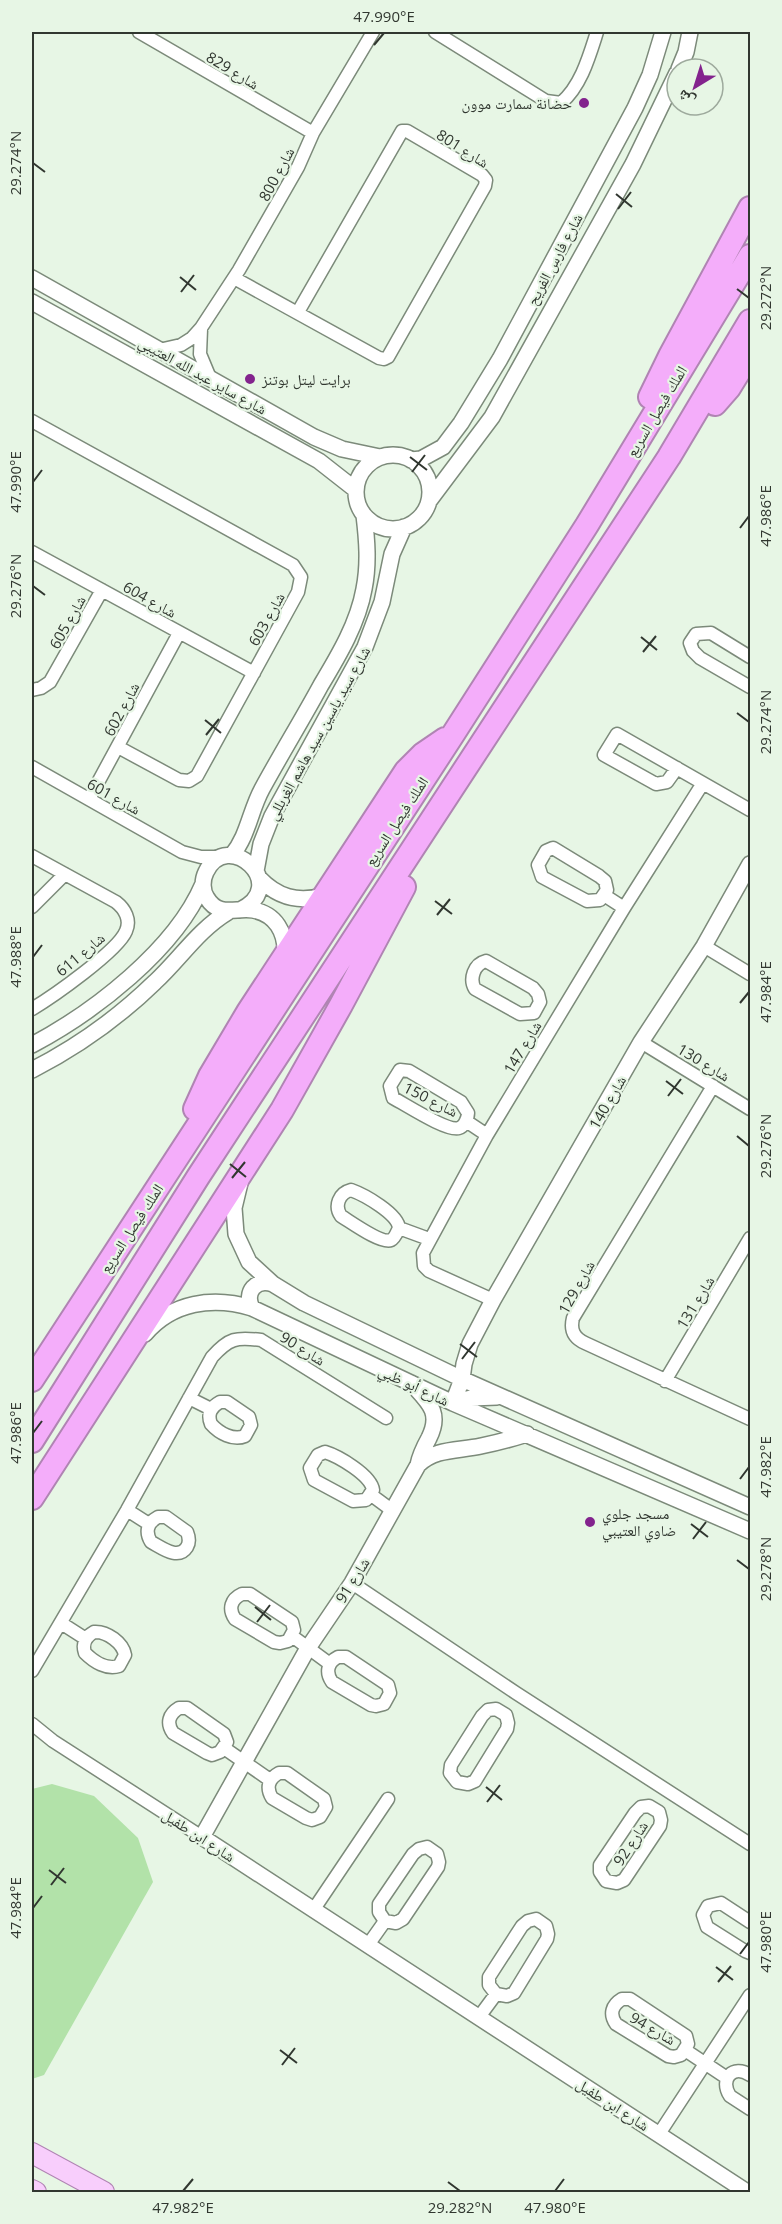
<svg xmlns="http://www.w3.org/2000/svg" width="782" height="2224" font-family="'Open Sans','Noto Naskh Arabic',sans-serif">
<rect width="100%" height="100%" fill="#e7f6e5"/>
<path fill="#b2e2a9" d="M52,1784L94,1796L138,1838L153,1882L44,2075L32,2079V1789Z"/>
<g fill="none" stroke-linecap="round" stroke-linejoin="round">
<defs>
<path id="minor" d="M139,32L313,133
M435,32L546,101L561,103C581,86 589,57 597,32
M234,278L379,358L384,359L388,357L485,186L486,180L482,175L407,131H402L298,312
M201,329L200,354L210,378
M159,350L181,345L192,338L201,328L239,270L298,167L313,133L373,32
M32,421L293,565L301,577L298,592L197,776L189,781L179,780L118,747
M32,552L254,673
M750,657L711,633L696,634L690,643L693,651L700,658L750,687
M32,690L41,688L50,682L102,590
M32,767L182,852L201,857H221
M677,768L667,782L656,784L604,755L617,734L750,810
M89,799L179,633
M553,848L599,876L605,881L607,890L600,900L587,901L542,877L538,865L546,851Z
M32,856L116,902C125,909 131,920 126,931C118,951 52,997 32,1009
M604,895L624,908
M32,907L65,874
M704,946L750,974
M486,961L533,988L538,994L540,1002L534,1013L520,1014L475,989C469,979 474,964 486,961Z
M641,1042L750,1109
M400,1070L409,1071L461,1102L468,1113C468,1118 464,1127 459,1128C447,1132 405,1104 393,1098L390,1086Z
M713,1086L573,1318C570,1330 574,1338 585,1343L750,1419
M466,1121L487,1135
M351,1190C365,1195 398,1214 399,1228C397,1232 395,1238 391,1240C381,1244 351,1222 341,1216C334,1206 339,1193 351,1190Z
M399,1228L429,1239
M493,1300L429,1271L424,1266L423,1253L487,1135L624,908L703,783
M665,1381L750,1238
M189,1398L211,1409
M220,1402H227L249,1417L251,1425L245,1436C233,1441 219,1433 211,1424C207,1414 211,1407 220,1402Z
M325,1452C338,1456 371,1475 373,1490L366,1500L353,1501L314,1480L310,1468L318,1455Z
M370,1494L393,1511
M127,1510L149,1524
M158,1517H166L187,1532C189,1537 190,1542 187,1547C178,1561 161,1547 151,1542C145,1532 147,1523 158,1517Z
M352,1583L516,1693L750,1844
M242,1594H250L292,1622L294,1630L288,1641L280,1643L274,1642L235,1619C228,1609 231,1599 242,1594Z
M61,1623L86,1639
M94,1632C107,1631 123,1643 125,1655L119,1666C107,1670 94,1662 85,1653C82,1644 85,1637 94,1632Z
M292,1636L330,1664
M338,1657H346L388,1685L390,1693L384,1704L376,1706L371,1705L332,1682C325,1672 328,1662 338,1657Z
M32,1671L127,1510L212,1357C229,1338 236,1337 261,1340L386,1418
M179,1708H187L224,1734L227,1742L220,1752L212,1755L207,1753L173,1733C166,1723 169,1714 179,1708Z
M496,1709L506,1715L508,1723L507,1729L475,1781L468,1784L457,1782L450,1773L451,1765L482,1716L488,1710Z
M32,1724L53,1741L202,1837
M224,1748L270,1780
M279,1773H287L324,1799L326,1807L320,1817L312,1820L306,1818L272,1798C266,1788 268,1779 279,1773Z
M649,1806L659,1812L661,1820L660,1826L624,1880L617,1883L606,1881L600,1872V1865L635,1813L641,1807Z
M427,1847L437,1854L439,1862L438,1867L403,1919L396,1923L385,1921L379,1912V1904L413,1854L419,1849Z
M314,1909L388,1799
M536,1919L546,1926L548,1934L547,1939L514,1993L507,1996L496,1994L489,1985V1977L522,1926L528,1921Z
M750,1922L721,1903L708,1906L703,1915L707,1927L745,1951L750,1953
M368,1945L385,1921
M622,1999H630L686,2036L688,2044L681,2055L674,2057L668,2056L616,2024C609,2014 612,2005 622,1999Z
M479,2017L496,1994
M685,2050L727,2078
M750,2075C733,2064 719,2079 730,2096L750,2109
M659,2134L750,1995"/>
<path id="tertiary" d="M679,69L686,52L690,32
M32,278L314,437L342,449L380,457
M32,302L319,461L356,490
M356 492a37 37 0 1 1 74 0a37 37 0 1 1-74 0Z
M411,460L421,459L443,447L461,423L500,359L635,108L650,75L663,32
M429,501L492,417L633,164L677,73
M232,855C248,836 250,811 262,789C281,754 302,720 321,685C339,655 358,623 364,589C369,564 367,540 364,515
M256,871L261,844L272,816L365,647L382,602L392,554L404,527
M259,878C277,897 297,903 323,896
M240,910C292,885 227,827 206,872C202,880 202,891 207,898C219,918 236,907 253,910C276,914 286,933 285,954
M32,1045C94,1012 175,950 203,884
M32,1070C77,1047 118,1018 155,982C180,959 198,930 228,912
M240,1183L234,1208L236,1234L249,1262L273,1284L304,1303L462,1379L750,1507
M252,1308C244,1292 256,1278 273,1284
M145,1334C172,1302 213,1296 252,1308L453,1403L750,1531
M411,1383C428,1402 442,1412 429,1438C424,1447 420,1455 418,1465L352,1583L308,1648L202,1837L747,2192
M453,1403L462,1379L464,1364L470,1344L493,1300L641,1042L704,946L750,864
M453,1403L471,1398L497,1397
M418,1465C435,1448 459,1451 481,1446C496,1443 511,1439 527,1434"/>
<path id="primary" d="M32,2153L104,2192
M32,2190L36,2192"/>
<path id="motorway" d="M650,397L670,356L750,208
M715,404L729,388L750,354
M195,1109L210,1076L248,1012L406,771L423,754L445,739
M32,1380L452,736L587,525L750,256
M32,1441L198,1177L669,457L750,321
M32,1498L282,1110L341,1005L404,887"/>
</defs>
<use href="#minor" stroke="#7c8a7a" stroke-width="15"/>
<use href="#tertiary" stroke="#7c8a7a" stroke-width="18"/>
<use href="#primary" stroke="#b084b3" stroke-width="22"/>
<use href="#motorway" stroke="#b084b3" stroke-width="26"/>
<use href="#minor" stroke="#fff" stroke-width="12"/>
<use href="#tertiary" stroke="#fff" stroke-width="15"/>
<use href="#primary" stroke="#f8cefc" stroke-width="20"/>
<use href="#motorway" stroke="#f4adfa" stroke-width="22"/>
</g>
<path fill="none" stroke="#313730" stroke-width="2" d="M374,45L384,33M33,163L45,172M616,194L632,207M618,209L631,192M180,277L196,290M737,289L749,298M181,292L194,275M410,457L427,470M412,472L425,455M33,482L42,470M740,528L749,516M33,586L45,595M641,637L657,650M643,652L656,636M737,713L749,722M205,720L221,733M206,735L219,719M435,901L452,914M437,915L450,899M33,957L42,945M740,1003L749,992M666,1081L683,1094M668,1096L681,1079M737,1136L749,1146M230,1164L246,1177M232,1178L245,1162M460,1344L477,1357M462,1359L475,1342M33,1433L42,1421M740,1479L749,1467M691,1524L708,1537M693,1539L706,1522M737,1560L749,1569M255,1607L271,1620M257,1622L270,1605M486,1787L502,1800M487,1802L500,1785M49,1870L66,1883M51,1885L64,1868M33,1908L42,1896M740,1954L749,1942M716,1967L733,1980M718,1982L731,1966M280,2050L297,2063M282,2065L295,2048M448,2182L460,2191M183,2191L193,2179M555,2191L564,2179"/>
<g fill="#83238d" stroke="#e7f6e5" stroke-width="2">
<circle cx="584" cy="103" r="6"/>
<circle cx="250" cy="379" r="6"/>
<circle cx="590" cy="1522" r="6"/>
</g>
<g text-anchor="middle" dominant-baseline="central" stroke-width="4.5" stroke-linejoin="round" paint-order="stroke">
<g font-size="15" fill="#313730" stroke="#e7f6e5">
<text transform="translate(233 70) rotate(31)">شارع 829</text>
<text transform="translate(463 148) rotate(32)">شارع 801</text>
<text transform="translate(276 174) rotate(-62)">شارع 800</text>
<text transform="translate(554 259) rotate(-62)">شارع فارس الفريح</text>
<text transform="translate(203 375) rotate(29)">شارع ساير عبد الله العتيبي</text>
<text transform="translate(656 411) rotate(-59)">الملك فيصل السريع</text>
<text transform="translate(150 599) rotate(29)">شارع 604</text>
<text transform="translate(266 619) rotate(-61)">شارع 603</text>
<text transform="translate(67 622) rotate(-61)">شارع 605</text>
<text transform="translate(121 709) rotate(-62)">شارع 602</text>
<text transform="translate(318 733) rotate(-61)">شارع سيد ياسين سيد هاشم الغربللي</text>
<text transform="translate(114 796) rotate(29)">شارع 601</text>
<text transform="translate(396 821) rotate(-57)">الملك فيصل السريع</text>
<text transform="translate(80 954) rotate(-40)">شارع 611</text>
<text transform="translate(522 1047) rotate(-59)">شارع 147</text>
<text transform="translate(704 1062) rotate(31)">شارع 130</text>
<text transform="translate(431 1099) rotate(27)">شارع 150</text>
<text transform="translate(607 1102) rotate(-60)">شارع 140</text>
<text transform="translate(131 1228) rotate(-57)">الملك فيصل السريع</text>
<text transform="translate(576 1287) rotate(-61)">شارع 129</text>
<text transform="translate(695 1302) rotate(-59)">شارع 131</text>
<text transform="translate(303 1348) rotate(32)">شارع 90</text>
<text transform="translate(414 1385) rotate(25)">شارع أبو ظبي</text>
<text transform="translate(352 1580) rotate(-58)">شارع 91</text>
<text transform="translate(199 1835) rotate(33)">شارع ابن طفيل</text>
<text transform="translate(630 1843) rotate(-57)">شارع 92</text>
<text transform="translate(653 2028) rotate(30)">شارع 94</text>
<text transform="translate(613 2104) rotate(33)">شارع ابن طفيل</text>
</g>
<g font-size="15" fill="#313730" stroke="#e7f6e5" text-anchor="start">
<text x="572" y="103" text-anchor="end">حضانة سمارت موون</text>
<text x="262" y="379">برايت ليتل بوتنز</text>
<text x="602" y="1513">مسجد جلوي<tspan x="602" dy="17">ضاوي العتيبي</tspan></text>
</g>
</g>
<rect width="782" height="2224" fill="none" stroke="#e7f6e5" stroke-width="66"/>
<g transform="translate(695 87) rotate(218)"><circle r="28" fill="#e7f6e5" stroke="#9eaa9d" stroke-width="1.5"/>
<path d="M0-4.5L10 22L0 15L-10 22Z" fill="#83238d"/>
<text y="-9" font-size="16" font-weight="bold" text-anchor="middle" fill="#313730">ش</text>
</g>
<rect x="33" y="33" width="716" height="2158" fill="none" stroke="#313730" stroke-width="2"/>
<g font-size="15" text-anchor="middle" fill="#313730">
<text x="384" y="22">47.990°E</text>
<text transform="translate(16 163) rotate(-90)" y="5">29.274°N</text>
<text transform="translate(766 298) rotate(-90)" y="5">29.272°N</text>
<text transform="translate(16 482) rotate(-90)" y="5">47.990°E</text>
<text transform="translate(766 516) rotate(-90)" y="5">47.986°E</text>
<text transform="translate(16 586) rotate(-90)" y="5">29.276°N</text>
<text transform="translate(766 722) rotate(-90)" y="5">29.274°N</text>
<text transform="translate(16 957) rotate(-90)" y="5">47.988°E</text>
<text transform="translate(766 992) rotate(-90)" y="5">47.984°E</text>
<text transform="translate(766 1146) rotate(-90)" y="5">29.276°N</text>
<text transform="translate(16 1433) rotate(-90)" y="5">47.986°E</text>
<text transform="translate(766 1467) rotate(-90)" y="5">47.982°E</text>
<text transform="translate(766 1569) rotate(-90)" y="5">29.278°N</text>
<text transform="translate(16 1908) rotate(-90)" y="5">47.984°E</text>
<text transform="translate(766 1942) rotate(-90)" y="5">47.980°E</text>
<text x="183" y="2213">47.982°E</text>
<text x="460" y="2213">29.282°N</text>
<text x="555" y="2213">47.980°E</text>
</g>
</svg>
